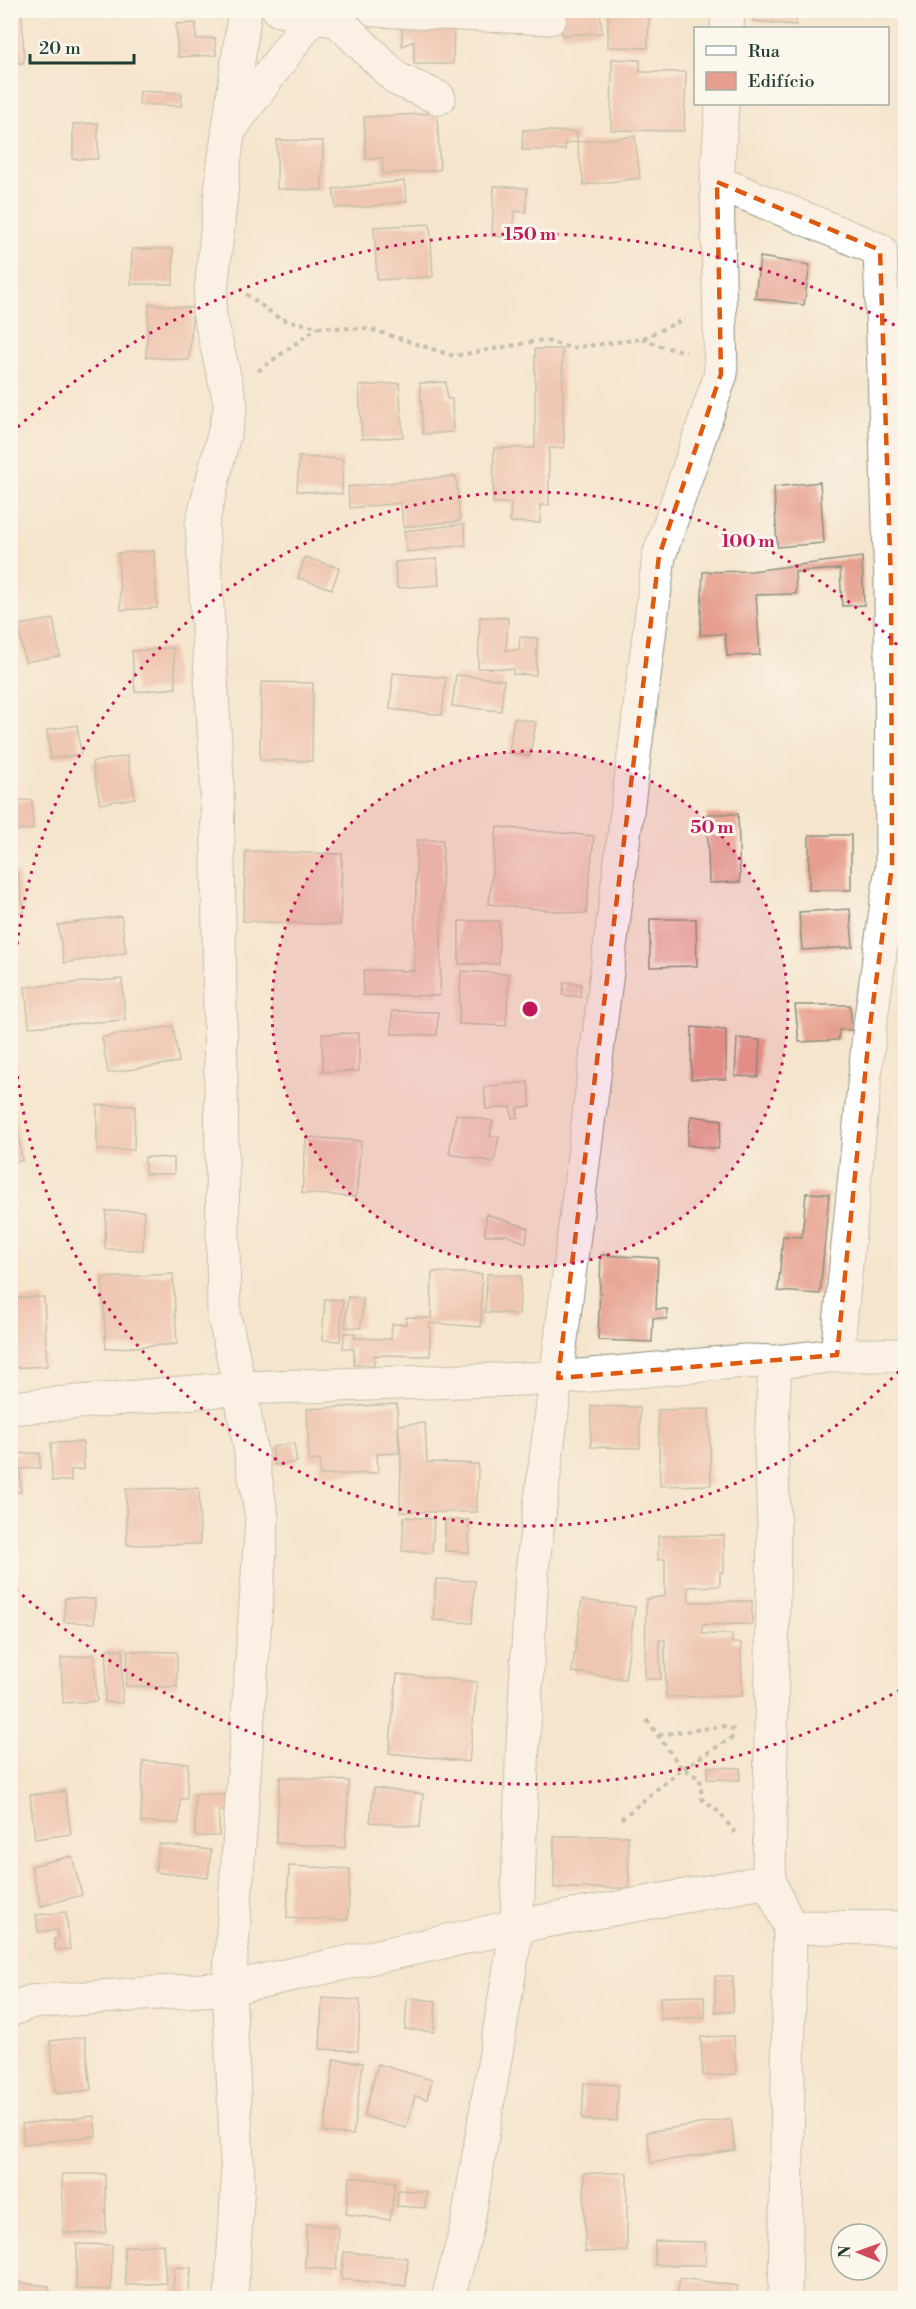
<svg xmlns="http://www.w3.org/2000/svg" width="916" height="2309" font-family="'Libre Bodoni',serif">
<rect width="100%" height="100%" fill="#fbf7ec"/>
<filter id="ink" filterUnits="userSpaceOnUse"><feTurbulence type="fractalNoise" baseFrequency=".0167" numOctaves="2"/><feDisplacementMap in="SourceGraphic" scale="12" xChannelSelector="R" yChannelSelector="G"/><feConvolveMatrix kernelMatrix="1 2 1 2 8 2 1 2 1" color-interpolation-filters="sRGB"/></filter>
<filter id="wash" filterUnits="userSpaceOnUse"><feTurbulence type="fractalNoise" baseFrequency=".008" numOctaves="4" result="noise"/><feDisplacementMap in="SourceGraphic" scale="24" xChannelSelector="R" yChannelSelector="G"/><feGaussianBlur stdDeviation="1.35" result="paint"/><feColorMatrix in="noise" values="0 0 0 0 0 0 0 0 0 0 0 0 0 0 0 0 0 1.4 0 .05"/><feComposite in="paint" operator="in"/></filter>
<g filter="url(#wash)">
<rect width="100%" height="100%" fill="#f5e5cd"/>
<g id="blocks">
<path fill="#e69f8e" d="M10,10H22L24,63H10Z
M561,10H600L602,33L562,35Z
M608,10H649L648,48L608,47Z
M754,10H797L796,25L753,21Z
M402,21L454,22L453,64H414V41L402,46Z
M196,23V39L215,38L216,55L178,57L176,24Z
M612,59L640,60V72H686L684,131L611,130Z
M140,91L182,93L181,106L139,104Z
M437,113L440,170L383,174L382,158L366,159L364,117Z
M98,123V159H73V124Z
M523,130L577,132V142L635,136L640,178L584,185L577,142L565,143V150H522Z
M277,140L323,141L322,190L277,189Z
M404,181L407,201L368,207L336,208L333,189Z
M494,186L527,188L526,212L514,211L513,237L492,236Z
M430,224L433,277L377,280L374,227Z
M132,249H173V284H131Z
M760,257L810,265L804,305L755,298Z
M149,304L193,308L189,360L146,357Z
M535,349H562L564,448H549V505H540V523L510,522L511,503H493L494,448H535Z
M446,382L447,399H452L453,432L423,434L420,383Z
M399,383L403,437L362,439L359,386Z
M12,418L14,435H10V419Z
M299,457L343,459L342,494L297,491Z
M456,476L460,521L403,527L401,503L350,508L348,487Z
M820,482L824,543L777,547L774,487Z
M464,524L466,545L407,552L404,531Z
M154,551L157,608L121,610L118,553Z
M305,557L339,568L332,589L298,578Z
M862,557L864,605L842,606L840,569L795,572L796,594L756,595L760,655L727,656L725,634L700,635L703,572L752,571Z
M437,559L439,585L397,588L395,562Z
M480,617L508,618L506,650H519L520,637L537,638L536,675L513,674V669L478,668Z
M53,619L60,656L25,662L18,625Z
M173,648L176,688L135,692L132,651Z
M393,673L446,678L442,715L390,709Z
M456,675L504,680L501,711L452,706Z
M261,682L313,683L312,761L260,760Z
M514,718L536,722L530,756L509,753Z
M77,725L81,754L51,759L47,730Z
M127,756L135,798L100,804L92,762Z
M32,800L33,829L10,831V801Z
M707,814H738L740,882L709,883Z
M497,827L594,836L586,914L489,904Z
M809,835H851V890H809Z
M417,840H443L440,996L363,995L364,970L414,971Z
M246,851L342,854L340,925L243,921Z
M18,873L24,912L10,914V874Z
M850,909L853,947L802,950L799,912Z
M121,916L126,953L64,963L58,925Z
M650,919H696L697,966L650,967Z
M459,921H499V964H459Z
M461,971L509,974L506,1026L459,1024Z
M122,979L125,1020L29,1027L25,987Z
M564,982L581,984L580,997L563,995Z
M795,1005H850L852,1030H839L838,1040L799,1042Z
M392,1011L438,1012L437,1035L392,1034Z
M173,1026L179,1062L108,1073L102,1037Z
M692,1027L726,1030V1079H691Z
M359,1033V1071L323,1072L322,1034Z
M737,1038L760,1040L758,1077L735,1076Z
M528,1082L531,1106L517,1108L518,1117L512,1118L511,1107L486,1109L484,1087Z
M97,1105L135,1106L134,1150H97Z
M16,1113L22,1161L10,1162V1114Z
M456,1114L493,1121L490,1136L499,1137L494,1162L449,1154Z
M691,1116L722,1120L718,1149L687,1145Z
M306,1137L361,1141L356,1197L302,1193Z
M145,1157L174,1158V1174H145Z
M806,1193L829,1194L820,1294L778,1291L783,1236L802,1237Z
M106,1211H144L143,1250L105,1249Z
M486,1214L528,1228L526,1243L506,1235H485Z
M601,1255L658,1258L656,1309H667V1319L653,1318L652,1342L598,1340Z
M432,1272L482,1274L481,1327L430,1323V1356L374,1355V1365H354V1349L343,1348L344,1333H355V1338L391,1339L392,1324H406V1317L431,1318Z
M173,1274L177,1344L106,1349L102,1278Z
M487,1274L521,1276L519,1314L485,1312Z
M44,1297L47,1366L10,1368V1298Z
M348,1297L363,1298L361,1328L345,1327Z
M325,1299L343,1300L340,1341L322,1340Z
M397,1404L399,1453L377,1454L378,1473L320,1475V1460L309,1461L307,1409Z
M591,1406L640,1407V1448L591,1447Z
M709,1409L711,1485L660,1486L658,1410Z
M425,1423L427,1462L478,1464L477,1512H400L401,1458L398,1425Z
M83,1442L84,1469L71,1470V1481H52L51,1443Z
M294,1443L297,1462L275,1465L272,1447Z
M40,1453V1468L20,1469L21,1492L10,1493V1454Z
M199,1488L200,1544L127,1545L126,1489Z
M404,1517L434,1519L432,1553L402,1551Z
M445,1520H469V1552L445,1551Z
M724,1535V1572H720V1586L688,1587L689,1602L752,1601V1624L702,1625V1634H732V1643H741L742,1696L666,1697L665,1640H659L661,1679H645L646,1599L665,1596V1559L658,1560V1536Z
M436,1579L475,1581L472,1623L433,1620Z
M65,1598L95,1599L94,1623L64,1622Z
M582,1600L635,1607L625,1679L572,1672Z
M107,1649L123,1650L122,1703L105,1702Z
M128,1651L177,1652V1687L126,1686Z
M94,1655L97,1701L63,1703L61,1658Z
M397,1674L477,1682L469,1762L389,1753Z
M143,1761L188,1763L187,1799H180L179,1823L141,1822Z
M708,1767L740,1768V1780L707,1779Z
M280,1777L349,1781L345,1848L276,1843Z
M374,1788L423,1794L420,1827L370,1822Z
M65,1791L71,1834L35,1839L30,1795Z
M195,1794L232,1795V1811H219V1836H195Z
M554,1836H628L629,1888H554Z
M159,1844L211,1850L208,1878L155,1872Z
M72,1856L82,1895L41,1906L31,1866Z
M289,1866L350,1869L348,1920L287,1918Z
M66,1912L70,1949L55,1950L54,1939H58L57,1930L38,1932L36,1915Z
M715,1976H733V2012H715Z
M704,1996L705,2017L661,2019L660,1997Z
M322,1998L360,2000L358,2051L320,2049Z
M407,1998L436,2001L434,2032L405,2029Z
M734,2036L736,2074L703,2076L701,2037Z
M85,2037L91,2090L56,2094L50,2041Z
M334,2059L363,2063L353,2135L324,2132Z
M378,2064L432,2080L427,2099L415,2096L406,2128L364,2116Z
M584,2083L618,2085L617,2121L582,2120Z
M94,2116L96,2136L24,2144L22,2124Z
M731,2119L735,2150L651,2163L647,2132Z
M584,2173H627V2251L585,2252Z
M62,2174H105L106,2233H63Z
M350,2177L395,2182L390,2220L346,2214Z
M398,2190L427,2192L425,2208L397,2206Z
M307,2224L339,2227L336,2270L305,2267Z
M655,2241L705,2242L706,2265H655Z
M77,2244L112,2245L111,2290L76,2289Z
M163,2244L166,2283L126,2285L124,2247Z
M344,2252L408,2258L406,2286L341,2279Z
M175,2267L191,2268L188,2298H172Z
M680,2278L738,2286L736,2298H677Z
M12,2282L49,2286L48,2298H10Z"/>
</g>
</g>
<g filter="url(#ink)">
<use href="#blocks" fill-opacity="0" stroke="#8a9180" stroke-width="1.5"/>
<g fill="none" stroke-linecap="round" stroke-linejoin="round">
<defs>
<path id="street" d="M279,10L338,21L397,79L439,98
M375,10L550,18
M727,28L728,10
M230,129L312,17
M717,182L880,250L891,584L892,866L870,1025L837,1355
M10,1408L240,1388L558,1378L745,1361L775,1362
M790,1927L906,1928
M10,2010L30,2002L229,1988L517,1926L769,1881
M231,2298L238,2183L229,1988L262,1518L240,1388L224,1315L217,778L202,524L231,406L209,312L224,164L245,10
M448,2298L467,2227L517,1926L522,1764L532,1571L659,556L721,374L717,182L722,104
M785,2298L790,1927L769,1881L774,1525L771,1447L775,1362L837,1355H906"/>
</defs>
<use href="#street" stroke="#8a9180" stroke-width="35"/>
<path stroke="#8a9180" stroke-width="4" stroke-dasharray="4.5 4.5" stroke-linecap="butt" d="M246,294L280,319L318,327L370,329L454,356L543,340L571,348L641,339L685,319
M642,339L666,348L686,351
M258,371L318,327
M647,1720L680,1766L700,1779L702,1799L720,1813L735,1833
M659,1735L723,1726L737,1731
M621,1819L683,1768L736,1735"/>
<use href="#street" stroke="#fff" stroke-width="33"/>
</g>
</g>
<path d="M0 0H916V2309H0ZM717,182L880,250L891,584L892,866L870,1025L837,1355L558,1378L659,556L721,374Z" fill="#f5e5cd" fill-opacity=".55" fill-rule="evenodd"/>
<path fill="none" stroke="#de580e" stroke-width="4.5" stroke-dasharray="12 8" stroke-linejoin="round" d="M717,182L880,250L891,584L892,866L870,1025L837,1355L558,1378L659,556L721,374Z"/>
<circle cx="530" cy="1009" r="258" fill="#c2185b" fill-opacity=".12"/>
<g fill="none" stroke="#c2185b" stroke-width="3" stroke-dasharray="3 6">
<circle cx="530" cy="1009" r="258"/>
<path d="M905 1365A517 517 0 1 1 905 653"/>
<path d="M900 1690A775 775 0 0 1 11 1585M11 433A775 775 0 0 1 900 328"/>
</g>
<circle cx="530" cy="1009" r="9" fill="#c2185b" stroke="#fbf7ec" stroke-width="3"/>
<g font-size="18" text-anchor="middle" font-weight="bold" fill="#c2185b" stroke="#fbf7ec" stroke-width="6" stroke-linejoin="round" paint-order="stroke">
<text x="530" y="240">150 m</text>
<text x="748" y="547">100 m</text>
<text x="712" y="833">50 m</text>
</g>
<rect width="916" height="2309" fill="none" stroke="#fbf7ec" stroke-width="36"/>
<rect x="694" y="27" width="195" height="78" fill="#fbf7ec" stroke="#a3ada2" stroke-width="1.5"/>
<rect x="706" y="46" width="30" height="9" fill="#ffffff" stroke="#a3ada2" stroke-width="1.5"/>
<text x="748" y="57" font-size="18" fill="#1f3d34">Rua</text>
<rect x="706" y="72" width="30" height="18" fill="#e69f8e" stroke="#a3ada2" stroke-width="1.5"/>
<text x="748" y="87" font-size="18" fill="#1f3d34">Edifício</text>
<g transform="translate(859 2252) rotate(271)"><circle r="28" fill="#fbf7ec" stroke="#a3ada2" stroke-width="1.5"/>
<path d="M0-4.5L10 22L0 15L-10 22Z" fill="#d1495b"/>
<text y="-9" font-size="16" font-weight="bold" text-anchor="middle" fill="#1f3d34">N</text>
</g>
<path d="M30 54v9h104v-9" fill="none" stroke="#1f3d34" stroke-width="3"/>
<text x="39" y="54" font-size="18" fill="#1f3d34" stroke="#fbf7ec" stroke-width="4.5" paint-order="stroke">20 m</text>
</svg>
